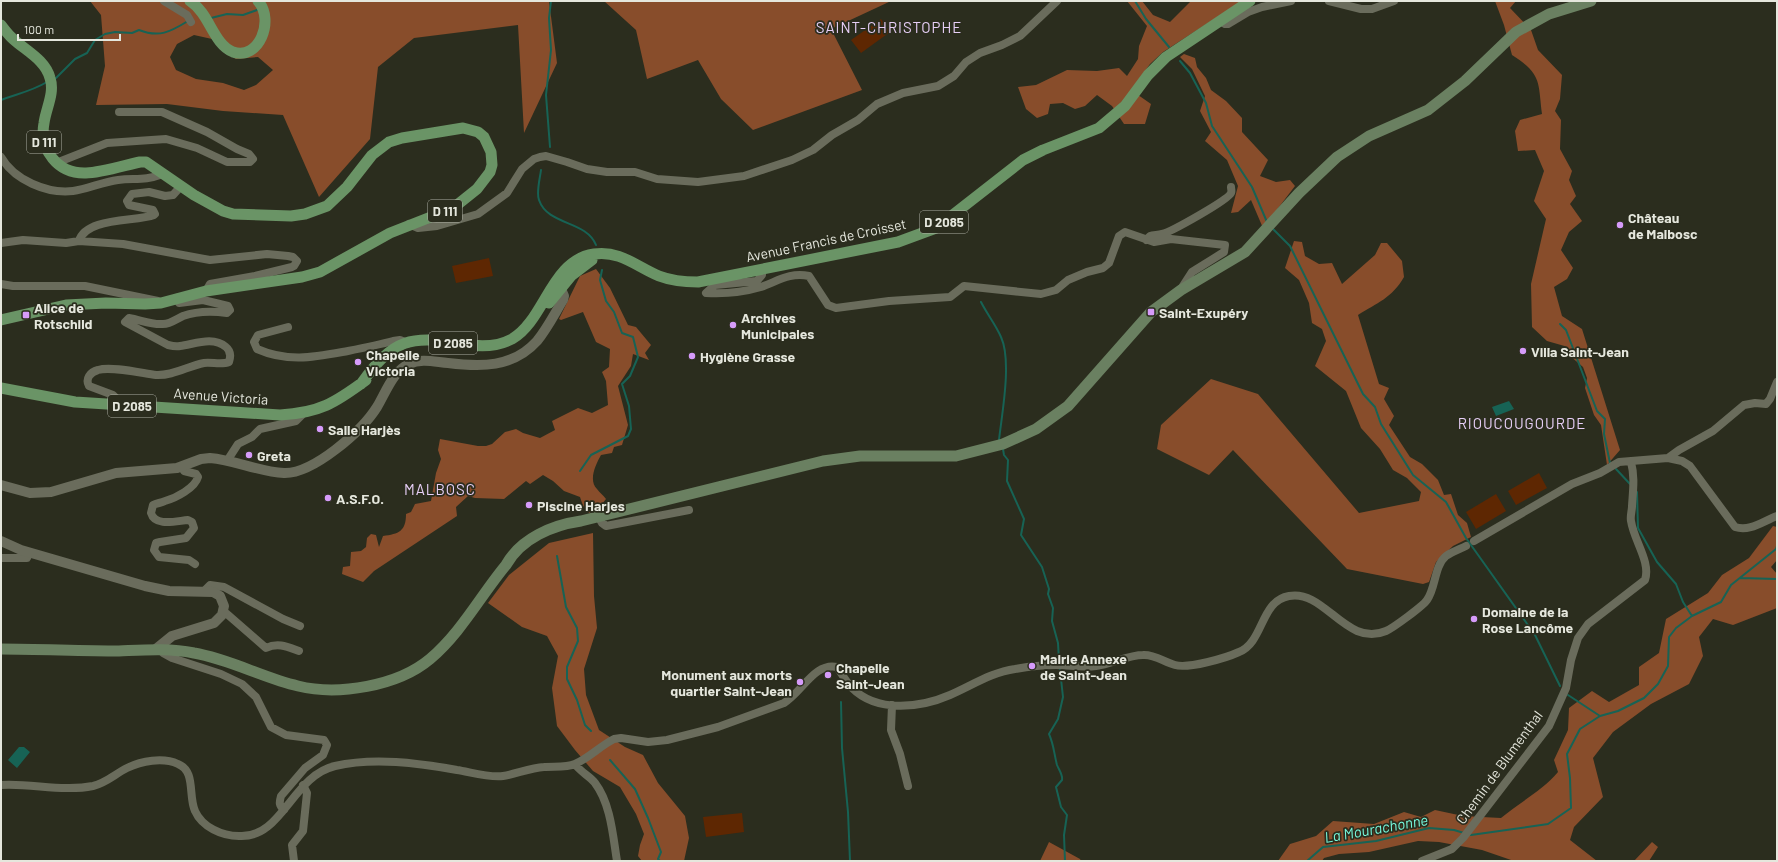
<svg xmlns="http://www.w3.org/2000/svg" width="1778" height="862" font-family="Barlow,sans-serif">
<rect width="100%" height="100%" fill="#2b2d1e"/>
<path fill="#5e2702" d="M881,19L890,32L861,53L851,40Z
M489,258L493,276L456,283L452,266Z
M1539,473L1547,488L1516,505L1508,491Z
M1496,494L1506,511L1476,529L1466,512Z
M742,813L744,832L706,837L703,817Z"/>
<path fill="#884d2b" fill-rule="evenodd" d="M90,1H549L557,63L524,133L518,25L414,38L378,67L370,139L319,197L283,115L223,111L167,104L96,105L105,66L101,15ZM194,35L212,39L221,50L236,59L258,57L273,70L256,85L244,90L223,83L196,79L176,70L170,57L177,44Z
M604,1H891L831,29L862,90L753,130L721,99L698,60L647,79L636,30Z
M1127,1H1142L1153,15L1170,22L1191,1H1242L1163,52L1150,64L1131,90L1151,104L1145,124H1124L1112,106L1097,95L1085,106L1075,109L1063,103L1050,104L1048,114L1037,118L1026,109L1018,87L1036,85L1067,70L1097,71L1119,68L1127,76L1138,59L1139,46L1147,26Z
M1495,1H1516L1510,8L1531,30L1538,50L1562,75L1560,99L1555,111L1561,120L1560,149L1572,171L1569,180L1576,196L1570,204L1582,221L1569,232L1561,250L1573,268L1567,279L1554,287L1562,316L1582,329L1620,450L1607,465L1601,425L1594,415L1585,388L1587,378L1583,367L1570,356L1568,347L1547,341L1532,327L1531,284L1546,219L1534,201L1544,171L1535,150L1518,151L1515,131L1520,120L1542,114C1538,82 1542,74 1512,55L1504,25Z
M1184,54L1195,58L1197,67L1206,78L1211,90L1226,101L1242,118V132L1268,160L1260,176L1276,182L1290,180L1295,186L1263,228L1251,200L1238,212L1231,213L1238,186L1227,160L1205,141L1211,132L1200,111L1205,96L1192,69L1180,57Z
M1294,241L1302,242L1305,256L1319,264L1332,263L1342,284L1375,255L1381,243H1387L1402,261L1404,277C1392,298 1377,303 1358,315L1379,384L1389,388L1384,399L1394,416L1389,425L1410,457L1422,464L1438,480L1444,495L1451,494L1458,515L1467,523L1471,537L1453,546L1436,562L1429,582L1423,584L1347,569L1233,450L1209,475L1157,449L1161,425L1211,379L1258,394L1359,513L1419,501L1421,492L1407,478L1393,470L1380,449L1361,428L1346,391L1315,366L1326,341L1322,329L1312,323L1309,303L1299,280L1285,268Z
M596,269L610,288L628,325L636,327L651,345L645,353L649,360L633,354L631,366L618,386L628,425L622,445L614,447L612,453L601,455C596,464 588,480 597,489C600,493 603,495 606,499L598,509L589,513L583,506L580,497L564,491L553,481L543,475L530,484L526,481L504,499L475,498L468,496L456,507L457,516L374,571L363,582L342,574L343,567L350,566L351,552L361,551L366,547L367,538L371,534L376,535L379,547L383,536C399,534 406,531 406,514L411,512L415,504L431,501L436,473L441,459L438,450L440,439L478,446H486L492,444L505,432L516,429L523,433L540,438L555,430L552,421L578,408L592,413L608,405L606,381L602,372L609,367L610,349L596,342L583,312L561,320L559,319L580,276Z
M1773,526L1777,527V560L1771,567L1777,574V608L1733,625L1713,619L1699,637L1703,656L1689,684L1651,704L1613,732L1593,758L1603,797L1574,827L1570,840L1597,861H1514L1482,850L1439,842L1418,841L1369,852L1339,854L1324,858L1322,861H1278L1290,844L1316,836L1333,821L1374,824L1404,812L1421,817L1435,810L1463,816L1501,818C1520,802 1542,791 1558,772L1554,760L1568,730L1569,708L1592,691L1609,702L1639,685V667L1659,653L1666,619L1708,593L1722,575L1749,558Z
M593,533L594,596L597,628L584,669L586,695L599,730L625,747L643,755L658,783L685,816L689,838L684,861H642L638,856L640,845L644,834L636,814L620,787L593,771L575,750L557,726L552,688L558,656L547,636L522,627L488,603L509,575L549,543Z
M1049,842L1080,859L1081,861H1040Z
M1652,842L1658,847L1649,861H1634Z"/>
<path fill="#176355" d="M1509,401L1514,409L1496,416L1492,407Z
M19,747H24L30,752L17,768L8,760Z"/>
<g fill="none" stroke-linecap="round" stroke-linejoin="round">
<path stroke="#176355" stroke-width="2" d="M1135,1L1146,19L1169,47
M211,18L227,14L243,15L257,10
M1180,61L1190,73L1206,103L1212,126L1252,187L1267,222
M55,79L75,59L87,53L95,40L105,34L115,32L132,33L139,30C159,38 170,32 188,21
M1,100C17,94 32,91 47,82
M550,147L546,95L551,50L549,18L551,1
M541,170C540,178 536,193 539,200C548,226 586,220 596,245
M1272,228L1290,246L1363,394L1375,407L1381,424L1413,475L1446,502L1466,538L1535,635L1560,686
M981,302C987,314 996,325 1001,337C1012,361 1002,413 999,440
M1560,324L1566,330L1597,411L1605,419L1604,434L1610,463
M1003,449L1004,455L1008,460L1007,481L1024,519L1021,535L1042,567L1049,589L1048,594L1053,608L1052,621L1058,643L1059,661
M1616,469L1630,484
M580,471L591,455L628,436L631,429L629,406L622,384L630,376L638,357L633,337L622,333L614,312L606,301L600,280L602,270
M1637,492L1638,528L1657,562L1676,584L1683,602L1692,616
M557,556L566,607L577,628L578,641L567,667V679L577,700L585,725L591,731
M1740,578L1777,579
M1060,670L1063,697L1058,719L1049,734C1054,745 1054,754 1057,765C1059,770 1063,775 1062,780L1056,787L1061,807L1067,815L1064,835L1065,861
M1568,695L1600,716
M841,702L842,748L848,812L850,861
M610,760L635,789L648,818L661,852L658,859L660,861
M1468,834L1471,835L1548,824L1571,808L1570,778L1567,754L1580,729L1600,716L1618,711L1644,698L1658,684L1668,666L1669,637L1676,628L1692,616L1721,602L1731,585L1776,549L1777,546
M1307,861L1323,847L1376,841L1429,828L1454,830L1464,833"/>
<path stroke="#6a6c5c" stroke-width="8" d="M164,1L187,15L191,22
M1329,1L1361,9H1372L1394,1
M1220,21L1225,24H1228L1248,12L1262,7L1291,1
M1,157C14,180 47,194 73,191C88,189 102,182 118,180C136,178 144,181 163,174
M56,163L107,143L166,139L197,148L227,162H250L253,159L249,154L237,149L207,132L162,112H119
M181,186L173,195L165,196L149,192L132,194L127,201L129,205L153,210L155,214L154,215C136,222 86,217 79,241L123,244L210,260L267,254L288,256L293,257L297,261L294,266L292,267L255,276L210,284L206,291
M409,224L418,228L437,226L478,214L507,193L522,169L534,159L540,157L546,156L567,162L587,169L607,172H635L657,179L698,182L744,176L792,160L813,150L832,135L858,120L877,104L903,93L938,86L954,76L966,62L980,53L1002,45L1020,36L1057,1
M1146,240L1150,236C1153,235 1158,235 1162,234C1171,232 1228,200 1231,193C1232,191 1231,189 1231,187
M1,243L23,240L66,243L79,241
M762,269V275L757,281L715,285L706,293C723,294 744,292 761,287C778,281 790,272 809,276L828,305L836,308L889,301L950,297L964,286L1041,294L1056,290L1068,280L1087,272L1103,268L1109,263L1119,236L1125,232L1154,242L1171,239L1225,245L1224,252L1192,272L1181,289
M1,284L13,286H85L158,301
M288,327L258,335L254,342L257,349C289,363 315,357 348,351C363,348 378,345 393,341L400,340L408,343
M118,405V400L113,395L89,386C85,379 90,372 98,370C111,366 141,373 156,375C173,376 188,366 204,363C212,362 222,365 229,362C231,356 231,351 226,347C213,336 195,344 180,346C176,347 172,346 168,345L125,322L129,318C141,320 151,325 163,324C171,324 176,319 183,316C197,311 213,311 227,313L230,310L228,306L203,300L179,303L176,298
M1668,458L1679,450L1713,431L1744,405L1755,403L1766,404L1770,399L1777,382
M227,461L238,444L252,437L260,429L296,421L305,412
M182,467L184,471L196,474L198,477C195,488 176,498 165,501C161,503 157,503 153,505L151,513C155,527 176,521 188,520L192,522L194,528L186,538L160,542L156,543L154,550L159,557L189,560L195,564
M598,516L602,523L606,526L689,510
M1474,541L1572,484L1600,473L1619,462L1668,458L1682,461L1690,466L1735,527C1750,532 1763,521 1777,516
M1,558H27L29,553
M204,591L210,585L224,587L283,619L300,626
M223,613L227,614L266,648C278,642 288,647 299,651
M163,649V653L172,658L221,674L242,684L256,697L271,727L286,735L324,740L327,745L323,755L305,768L281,796C279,803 279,805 284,810
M892,705L891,730L900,754L908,786
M575,764C580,772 590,776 595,783C611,804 613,837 617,861
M1,785C31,783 63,792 93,786C106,783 115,774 127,768C141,761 163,757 178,764C196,771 188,796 195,811C202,827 222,836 239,836C282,839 292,776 335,766C374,757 418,763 457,770C470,772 490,778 503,776C516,774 530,768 544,767C553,766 566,768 575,764C589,758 600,746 614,739L621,738L648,742L667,740L718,727L784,703C802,692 815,662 837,667C842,674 846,682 852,688C877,713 920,708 950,695C971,686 992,672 1015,669C1026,667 1045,665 1056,665C1069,665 1082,668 1096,666C1111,664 1129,655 1143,655C1154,654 1164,662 1175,665C1188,669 1226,658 1239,652C1264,642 1260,601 1289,596C1325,589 1346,648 1386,631C1393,628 1423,606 1427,600C1436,588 1434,566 1446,556C1452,552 1460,549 1466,546
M294,861L292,845L303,831L307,793L303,785
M1422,861L1452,849L1463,838L1549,726L1566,688L1571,660L1578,638L1588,624L1645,580C1651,562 1634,541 1631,521C1630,516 1632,511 1632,506C1633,490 1635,477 1631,462"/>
<path stroke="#6a6c5c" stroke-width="10" d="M1,485L30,493L51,492L116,473L177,468L201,459L210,458C235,460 259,472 284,473C313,474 362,431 377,407C386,392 393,371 409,364C421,358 435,362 448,363C480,367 513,368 537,341C547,329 555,313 563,300L564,296L561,289
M1,541L21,550L145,586L169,591L213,592L220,596L224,606L222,615L214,623L172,636L156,649"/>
<path stroke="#6a8061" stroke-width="11" d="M1,649C40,649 80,651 119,651C144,650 169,648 194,653C230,659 263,678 298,686C338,696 398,686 430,659C461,633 481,595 506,565C521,538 553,525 581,521L823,461L860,456H956L1003,444L1036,429L1068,406L1151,312L1181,290L1245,252L1299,193L1337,157L1369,136L1428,110L1465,81L1516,32L1549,14L1591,1"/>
<path stroke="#6a9466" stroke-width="11" d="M190,1C210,14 213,44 233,52C259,61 275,20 258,1
M1,25C4,29 7,33 11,37C24,50 45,59 50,78C55,93 46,108 44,123C39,150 58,174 86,173C100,173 126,165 140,162H146L194,195L223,211L233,214L291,216L305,214L327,206L347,187L372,155L389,142L402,138L463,128L478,132L484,137L491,152L492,165L490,172L477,189L457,205L446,211L390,233L320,272L302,277L206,291L161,303L145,304L106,303L66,305L1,320
M549,303L571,276L592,260
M361,384C394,338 410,335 464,344C480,347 497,347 512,339C545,320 551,260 594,254C620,250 637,267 659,276C672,281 684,282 698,282L898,242L936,228L1023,160L1043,150L1099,128L1125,106L1148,75L1166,57L1250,1
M1,388L75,402L280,415C319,413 335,403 366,380"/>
</g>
<g fill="#d69bfa" stroke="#2b2d1e" stroke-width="1.5">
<circle cx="1620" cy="225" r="4"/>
<rect x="1147" y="308" width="8" height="8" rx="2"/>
<rect x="22" y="311" width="8" height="8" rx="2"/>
<circle cx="733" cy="325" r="4"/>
<circle cx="1523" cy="351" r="4"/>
<circle cx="692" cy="356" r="4"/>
<circle cx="358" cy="362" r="4"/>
<circle cx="320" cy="429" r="4"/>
<circle cx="249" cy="455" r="4"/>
<circle cx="328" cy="498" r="4"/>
<circle cx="529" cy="505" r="4"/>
<circle cx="1474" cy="619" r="4"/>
<circle cx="1032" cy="666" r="4"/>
<circle cx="828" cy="675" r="4"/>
<circle cx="800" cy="682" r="4"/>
</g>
<g text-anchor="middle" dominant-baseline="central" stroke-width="3.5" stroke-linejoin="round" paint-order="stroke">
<g fill="#2b2d1e" stroke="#adafa4" stroke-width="1">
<rect x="27" y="131" width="34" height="22" rx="3"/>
<rect x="428" y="200" width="34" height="22" rx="3"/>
<rect x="920" y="211" width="48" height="22" rx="3"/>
<rect x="429" y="332" width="48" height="22" rx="3"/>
<rect x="108" y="395" width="48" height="22" rx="3"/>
</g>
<g font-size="13" font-weight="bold" fill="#e5e7dd">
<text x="44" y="142">D 111</text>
<text x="445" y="211">D 111</text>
<text x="944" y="222">D 2085</text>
<text x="453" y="343">D 2085</text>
<text x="132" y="406">D 2085</text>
</g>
<g font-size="14" font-weight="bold" fill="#e5e7dd" stroke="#2b2d1e" text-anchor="start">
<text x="1628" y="217">Château<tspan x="1628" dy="16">de Malbosc</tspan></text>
<text x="34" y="307">Alice de<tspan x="34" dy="16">Rotschild</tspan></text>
<text x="1159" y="312">Saint-Exupéry</text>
<text x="741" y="317">Archives<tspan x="741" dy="16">Municipales</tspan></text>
<text x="1531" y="351">Villa Saint-Jean</text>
<text x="366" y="354">Chapelle<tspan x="366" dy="16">Victoria</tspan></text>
<text x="700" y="356">Hygiène Grasse</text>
<text x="328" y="429">Salle Harjès</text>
<text x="257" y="455">Greta</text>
<text x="336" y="498">A.S.F.O.</text>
<text x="537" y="505">Piscine Harjes</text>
<text x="1482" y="611">Domaine de la<tspan x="1482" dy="16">Rose Lancôme</tspan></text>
<text x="1040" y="658">Mairie Annexe<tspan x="1040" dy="16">de Saint-Jean</tspan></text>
<text x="836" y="667">Chapelle<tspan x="836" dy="16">Saint-Jean</tspan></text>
<text x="792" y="674" text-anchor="end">Monument aux morts<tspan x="792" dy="16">quartier Saint-Jean</tspan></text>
</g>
<g font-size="14" fill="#e5e7dd" stroke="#2b2d1e">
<text transform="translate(826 240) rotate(-12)">Avenue Francis de Croisset</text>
<text transform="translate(221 396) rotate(4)">Avenue Victoria</text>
<text transform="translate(1499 767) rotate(-54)">Chemin de Blumenthal</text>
</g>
<g font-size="15" letter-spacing="1" fill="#e7cff7" stroke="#2b2d1e">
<text x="889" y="27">SAINT-CHRISTOPHE</text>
<text x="1522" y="423">RIOUCOUGOURDE</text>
<text x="440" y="489">MALBOSC</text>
</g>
<g font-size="15" font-style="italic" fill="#77fade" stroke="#2b2d1e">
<text transform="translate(1376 828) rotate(-10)">La Mourachonne</text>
</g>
</g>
<rect width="1778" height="862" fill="none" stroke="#e5e7dd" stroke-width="4"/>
<path d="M18 34v6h102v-6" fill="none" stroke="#e5e7dd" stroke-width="2"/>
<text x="24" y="34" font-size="12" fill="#e5e7dd" stroke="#2b2d1e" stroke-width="3" paint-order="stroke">100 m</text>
</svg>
